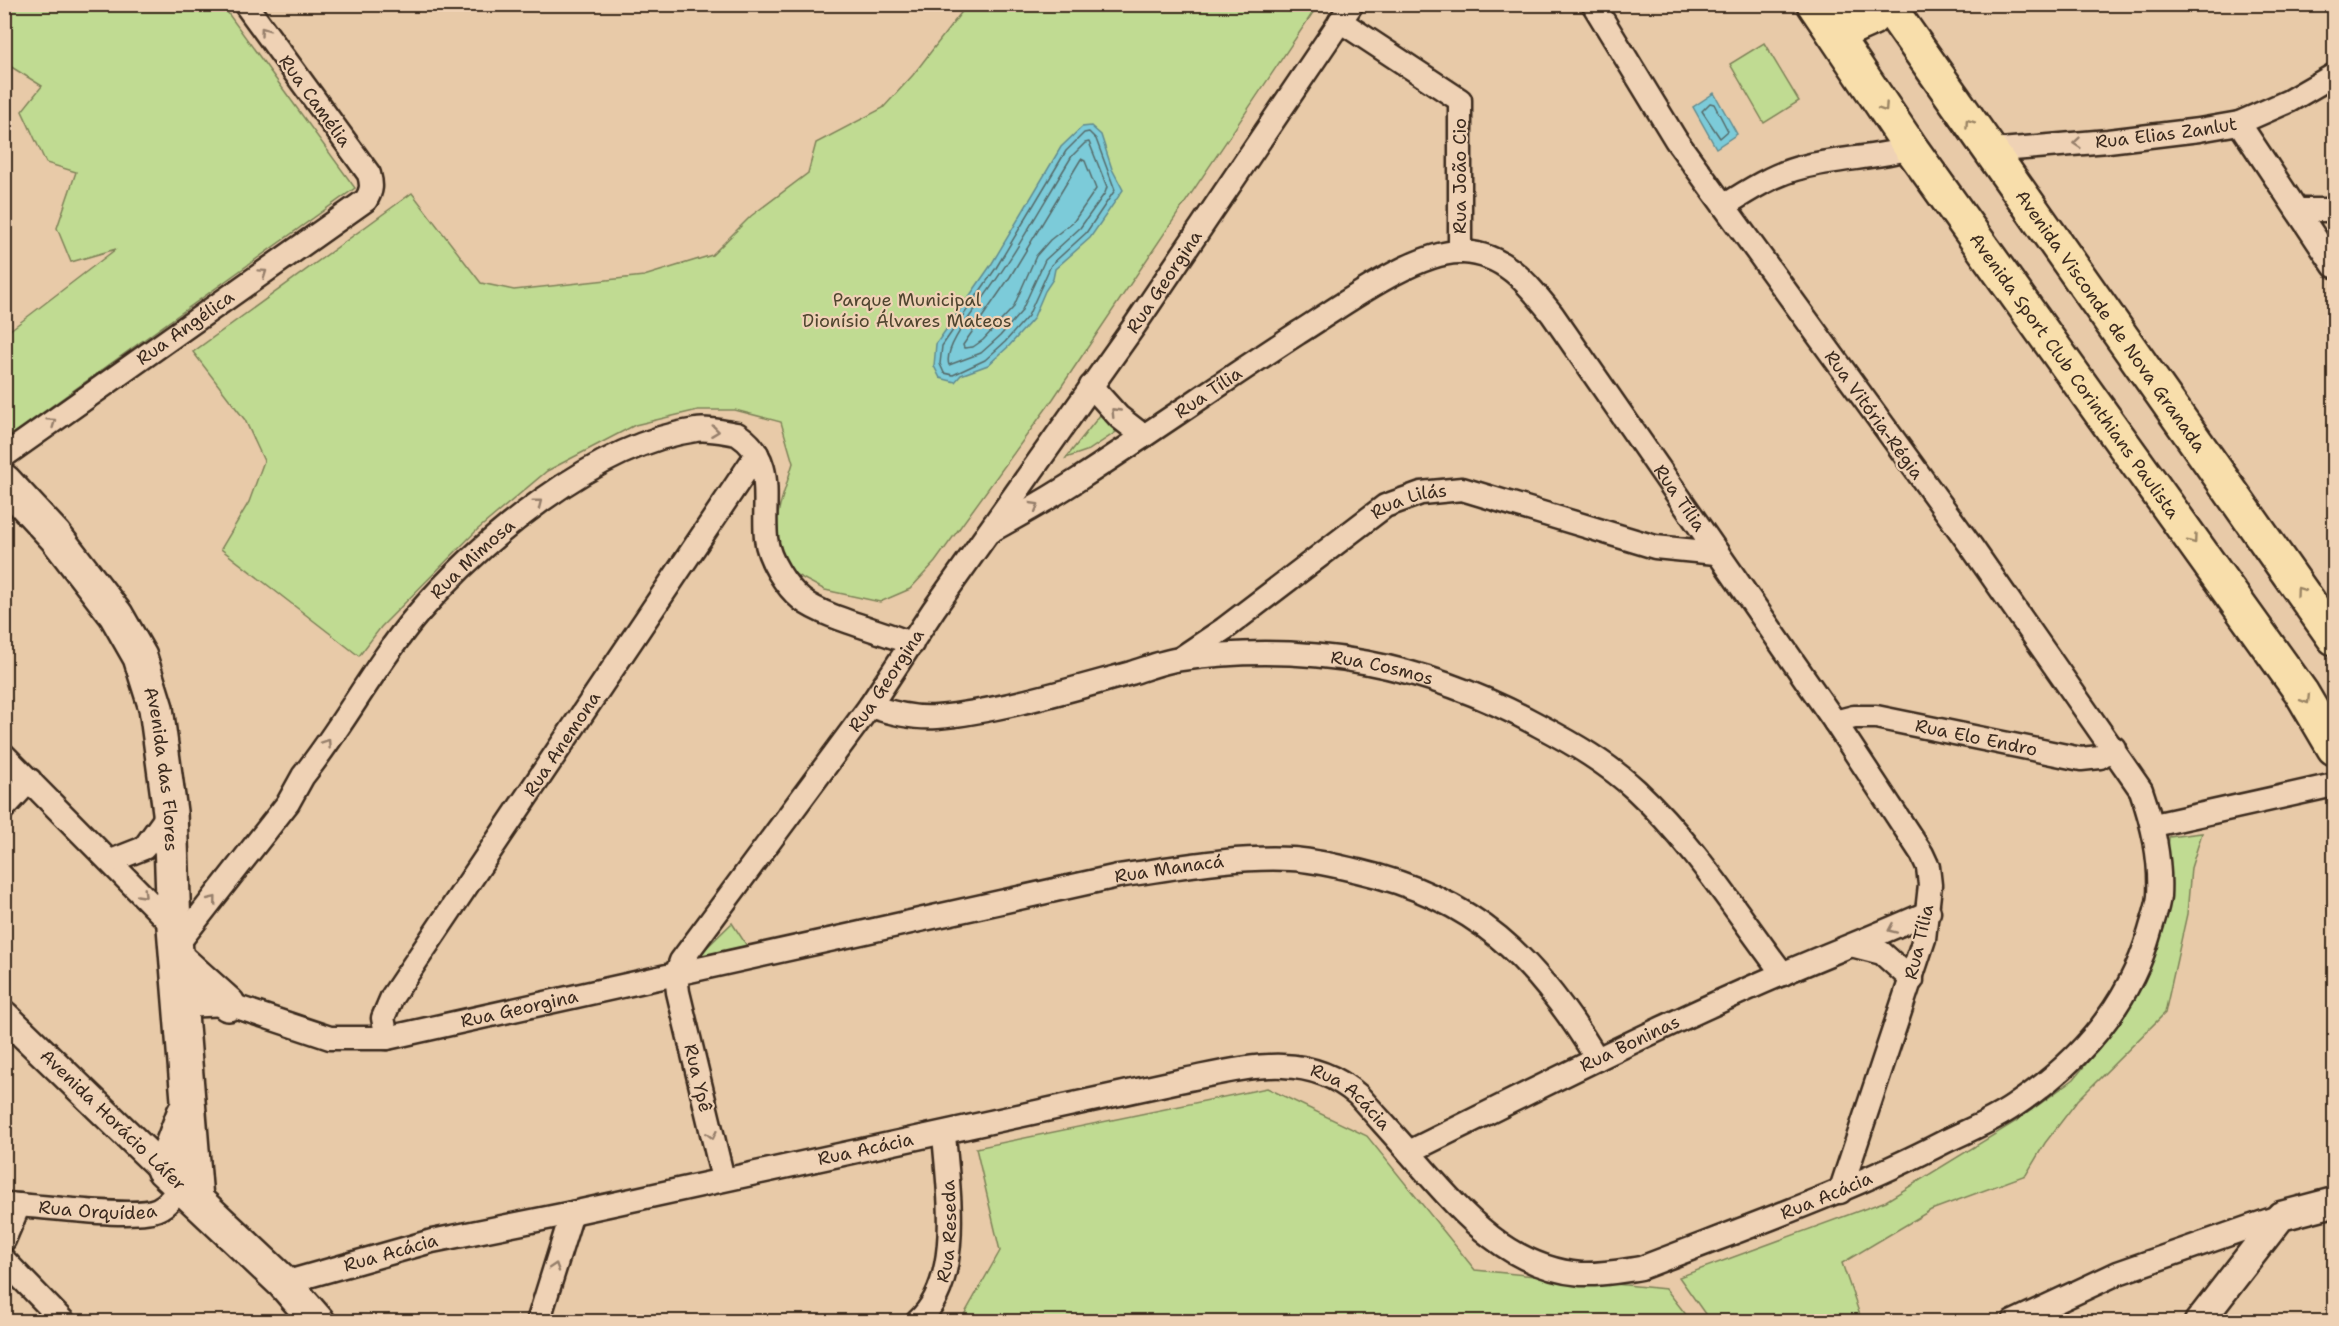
<svg xmlns="http://www.w3.org/2000/svg" width="2339" height="1326" font-family="'Shantell Sans',sans-serif">
<rect width="100%" height="100%" fill="#e8caa8"/>
<filter id="ink" filterUnits="userSpaceOnUse"><feTurbulence type="fractalNoise" baseFrequency=".0167" numOctaves="2"/><feDisplacementMap in="SourceGraphic" scale="12" xChannelSelector="R" yChannelSelector="G"/><feConvolveMatrix kernelMatrix="1 2 1 2 8 2 1 2 1" color-interpolation-filters="sRGB"/></filter>
<g filter="url(#ink)">
<path fill="#c0db92" stroke="#7e8258" stroke-width="1.5" d="M9,5H222L355,188L10,436L5,432V334L116,249L71,262L57,228L76,172L46,163L22,111L42,86L5,63V13Z
M967,5H1318L1053,399L935,562L910,589L880,602L825,590L787,570L773,538L780,505L793,463L781,422L735,410H698L635,425L547,471L477,530L381,627L359,656L221,549L249,502L264,461L245,420L193,352L412,193L481,283L514,290L644,276L712,255L751,216L808,173L816,143L883,108L913,75Z
M1764,43L1799,101L1764,123L1730,64Z
M1101,414L1116,432L1089,450L1066,458Z
M2202,833L2191,868L2187,914L2165,1013L2078,1100L2045,1143L2026,1175L1931,1210L1842,1263L1862,1321H1710L1679,1277L1886,1201L2015,1122L2074,1079L2115,1028L2140,986L2163,926L2169,837Z
M732,923L747,946L697,957Z
M1267,1088L1367,1136L1475,1270L1666,1289L1691,1321L960,1322L1000,1251L976,1148Z"/>
<path fill="#7ccbd9" stroke="#628b8e" stroke-width="1.5" d="M1714,93L1737,134L1716,148L1693,107Z
M1091,126L1101,135L1112,169L1123,190L1090,238L1055,269L1053,279L1045,291L1033,319L1009,346L988,365L961,375L955,382L940,378L934,366L936,344L991,265L1061,147L1082,127Z"/>
<g fill="none" stroke-linecap="round" stroke-linejoin="round">
<path stroke="#556a69" stroke-width="1.5" d="M1710,103L1714,104L1728,131L1720,138L1702,111Z
M1084,133L1089,132L1096,139L1115,190L1086,233L1051,265L1028,316L1005,342L985,360L953,375L944,373L940,364L942,346L996,268L1066,151Z
M1089,142L1107,187L1105,193L1080,228L1045,260L1021,312L1000,336L981,353L949,365C943,349 971,315 981,301C1015,255 1042,205 1072,156L1085,143Z
M1081,159L1085,161L1096,189L1074,221L1050,240L1036,256L1013,308L983,340L973,347L964,348L963,345L1010,277Z"/>
<defs>
<g id="minor">
<path d="M1340,21L1460,100V252"/>
<path d="M2239,123L2334,266"/>
<path id="s1" d="M1989,151L2108,141L2199,130L2239,123L2289,101L2334,75"/>
<path d="M1724,206C1747,191 1776,173 1803,167C1838,158 1876,158 1911,148"/>
<path d="M2297,210H2334"/>
<path d="M1091,386L1119,417L1142,435"/>
<path id="s2" d="M4,456L366,200C372,190 372,185 369,174L245,4"/>
<path id="s3" d="M989,532C1020,515 1050,498 1079,479C1153,431 1224,381 1298,333C1337,309 1417,249 1463,252C1505,254 1528,284 1552,314L1835,722L1922,854L1928,867L1930,885L1924,939L1840,1192"/>
<path id="s4" d="M1181,658L1224,629L1385,506L1421,493L1462,489L1655,547L1716,553"/>
<path id="s5" d="M870,706C891,713 914,719 937,717C997,712 1072,689 1131,673C1147,668 1164,661 1181,659C1310,641 1426,664 1540,726C1574,744 1607,763 1636,790C1693,843 1736,912 1783,974"/>
<path id="s6" d="M1835,722L1854,717H1876L2081,759L2100,757L2114,748"/>
<path d="M4,755L174,927"/>
<path d="M4,808L30,780"/>
<path d="M2154,825L2334,785"/>
<path d="M111,861L144,848L170,812"/>
<path id="s7" d="M176,946L288,803L303,776C344,725 374,666 416,616C481,540 595,444 696,430C708,428 724,432 737,434C777,460 762,499 766,538C768,559 786,587 802,600C825,618 883,631 912,644"/>
<path d="M1855,946L1882,953L1912,980"/>
<path id="s8" d="M182,1006L228,1004L330,1038H387L1118,876C1175,868 1233,856 1291,859C1314,860 1336,866 1358,871C1475,898 1536,958 1597,1059"/>
<path id="s9" d="M387,1038L383,1018L392,997L757,454"/>
<path id="s10" d="M1409,1152C1532,1091 1656,1028 1782,974C1831,953 1880,934 1929,912"/>
<path id="s11" d="M723,1179L678,992L676,975L681,961L870,706L934,609L1135,325L1352,4"/>
<path id="s12" d="M4,1204C35,1205 136,1220 158,1209C169,1204 174,1195 180,1185"/>
<path d="M4,1240L19,1205"/>
<path d="M4,1260L64,1322"/>
<path id="s13" d="M284,1283L432,1241L572,1213L1179,1081C1241,1069 1305,1048 1358,1095C1378,1118 1399,1140 1419,1164C1463,1214 1509,1268 1581,1274C1601,1275 1621,1271 1641,1268C1744,1228 1848,1192 1946,1141C1969,1130 1994,1120 2014,1106C2078,1063 2129,1006 2150,931C2153,920 2158,907 2159,896C2161,858 2153,825 2141,790L1971,546L1676,140L1593,4"/>
<path d="M538,1322L572,1213"/>
<path id="s14" d="M917,1322C964,1280 948,1190 944,1134"/>
<path d="M2013,1322L2118,1273L2281,1216"/>
</g>
<path id="tertiary" d="M4,1015L163,1169
M2199,1322L2281,1216L2334,1202"/>
<g id="secondary">
<path id="s15" d="M4,481L55,536L116,615L140,657L156,708L170,812L174,927L196,1199"/>
<path d="M178,959L228,1004"/>
<path d="M184,1113L163,1169L284,1283L318,1322"/>
</g>
<g id="primary">
<path id="s16" d="M1814,4L1911,148L2301,692L2334,748"/>
<path id="s17" d="M1887,4L2334,638"/>
<path d="M1817,8L1836,22L1853,27L1871,19L1886,4"/>
</g>
</defs>
<use href="#minor" stroke="#3b2a1e" stroke-width="27"/>
<use href="#tertiary" stroke="#3b2a1e" stroke-width="33"/>
<use href="#secondary" stroke="#3b2a1e" stroke-width="38"/>
<use href="#primary" stroke="#3b2a1e" stroke-width="38"/>
<use href="#minor" stroke="#efd2b5" stroke-width="22"/>
<use href="#tertiary" stroke="#efd2b5" stroke-width="28"/>
<use href="#secondary" stroke="#efd2b5" stroke-width="33"/>
<use href="#primary" stroke="#f8deab" stroke-width="33"/>
</g>
<defs><path id="oneway-chevron" d="M-2-3.5L2.5 0L-2 3.5" fill="none" stroke-width="1.6" stroke-linecap="round" stroke-linejoin="round" transform="scale(1.5)"/></defs>
<g stroke="#957e6a">
<use href="#oneway-chevron" transform="translate(264 31) rotate(-126)"/>
<use href="#oneway-chevron" transform="translate(2077 143) rotate(175)"/>
<use href="#oneway-chevron" transform="translate(263 273) rotate(-35)"/>
<use href="#oneway-chevron" transform="translate(1115 412) rotate(-134)"/>
<use href="#oneway-chevron" transform="translate(52 422) rotate(-35)"/>
<use href="#oneway-chevron" transform="translate(715 431) rotate(7)"/>
<use href="#oneway-chevron" transform="translate(538 503) rotate(-38)"/>
<use href="#oneway-chevron" transform="translate(1035 506) rotate(-30)"/>
<use href="#oneway-chevron" transform="translate(327 743) rotate(-56)"/>
<use href="#oneway-chevron" transform="translate(143 894) rotate(46)"/>
<use href="#oneway-chevron" transform="translate(213 900) rotate(-51)"/>
<use href="#oneway-chevron" transform="translate(1892 929) rotate(156)"/>
<use href="#oneway-chevron" transform="translate(712 1135) rotate(77)"/>
<use href="#oneway-chevron" transform="translate(555 1267) rotate(-72)"/>
</g>
<g stroke="#9a8464">
<use href="#oneway-chevron" transform="translate(1884 108) rotate(56)"/>
<use href="#oneway-chevron" transform="translate(1969 123) rotate(-125)"/>
<use href="#oneway-chevron" transform="translate(2193 540) rotate(54)"/>
<use href="#oneway-chevron" transform="translate(2300 591) rotate(-126)"/>
<use href="#oneway-chevron" transform="translate(2306 700) rotate(58)"/>
</g>
</g>
<g text-anchor="middle" dominant-baseline="central" stroke-width="4.5" stroke-linejoin="round" paint-order="stroke">
<g font-size="18" fill="#3b2a1e" stroke="#efd2b5">
<text transform="translate(315 101) rotate(54)">Rua Camélia</text>
<text stroke="none"><textPath href="#s1" startOffset="178">Rua Elias Zanlut</textPath></text>
<text transform="translate(1460 176) rotate(-90)">Rua João Cio</text>
<text stroke="none"><textPath href="#s11" startOffset="1058">Rua Georgina</textPath></text>
<text stroke="none"><textPath href="#s17" startOffset="388">Avenida Visconde de Nova Granada</textPath></text>
<text stroke="none"><textPath href="#s2" startOffset="222">Rua Angélica</textPath></text>
<text stroke="none"><textPath href="#s16" startOffset="454">Avenida Sport Club Corinthians Paulista</textPath></text>
<text stroke="none"><textPath href="#s3" startOffset="260">Rua Tília</textPath></text>
<text transform="translate(1874 415) rotate(54)">Rua Vitória-Régia</text>
<text stroke="none"><textPath href="#s3" startOffset="890">Rua Tília</textPath></text>
<text stroke="none"><textPath href="#s4" startOffset="279">Rua Lilás</textPath></text>
<text stroke="none"><textPath href="#s7" startOffset="489">Rua Mimosa</textPath></text>
<text stroke="none"><textPath href="#s5" startOffset="522">Rua Cosmos</textPath></text>
<text stroke="none"><textPath href="#s11" startOffset="572">Rua Georgina</textPath></text>
<text stroke="none"><textPath href="#s6" startOffset="144">Rua Elo Endro</textPath></text>
<text stroke="none"><textPath href="#s9" startOffset="348">Rua Anemona</textPath></text>
<text stroke="none"><textPath href="#s15" startOffset="338">Avenida das Flores</textPath></text>
<text stroke="none"><textPath href="#s8" startOffset="1011">Rua Manacá</textPath></text>
<text transform="translate(1919 942) rotate(-77)">Rua Tília</text>
<text stroke="none"><textPath href="#s8" startOffset="346">Rua Georgina</textPath></text>
<text stroke="none"><textPath href="#s10" startOffset="246">Rua Boninas</textPath></text>
<text transform="translate(698 1078) rotate(77)">Rua Ypê</text>
<text stroke="none"><textPath href="#s13" startOffset="1100">Rua Acácia</textPath></text>
<text transform="translate(113 1120) rotate(44)">Avenida Horácio Láfer</text>
<text stroke="none"><textPath href="#s13" startOffset="597">Rua Acácia</textPath></text>
<text stroke="none"><textPath href="#s13" startOffset="1658">Rua Acácia</textPath></text>
<text stroke="none"><textPath href="#s12" startOffset="94">Rua Orquídea</textPath></text>
<text stroke="none"><textPath href="#s14" startOffset="99">Rua Reseda</textPath></text>
<text stroke="none"><textPath href="#s13" startOffset="111">Rua Acácia</textPath></text>
</g>
<g font-size="18" fill="#4f452f" stroke="#efd2b5">
<text x="907" y="300">Parque Municipal<tspan x="907" dy="21">Dionísio Álvares Mateos</tspan></text>
</g>
</g>
<rect width="2339" height="1326" fill="none" stroke="#efd2b5" stroke-width="24"/>
<rect x="12" y="12" width="2315" height="1302" fill="none" stroke="#3b2a1e" stroke-width="2" filter="url(#ink)"/>
</svg>
